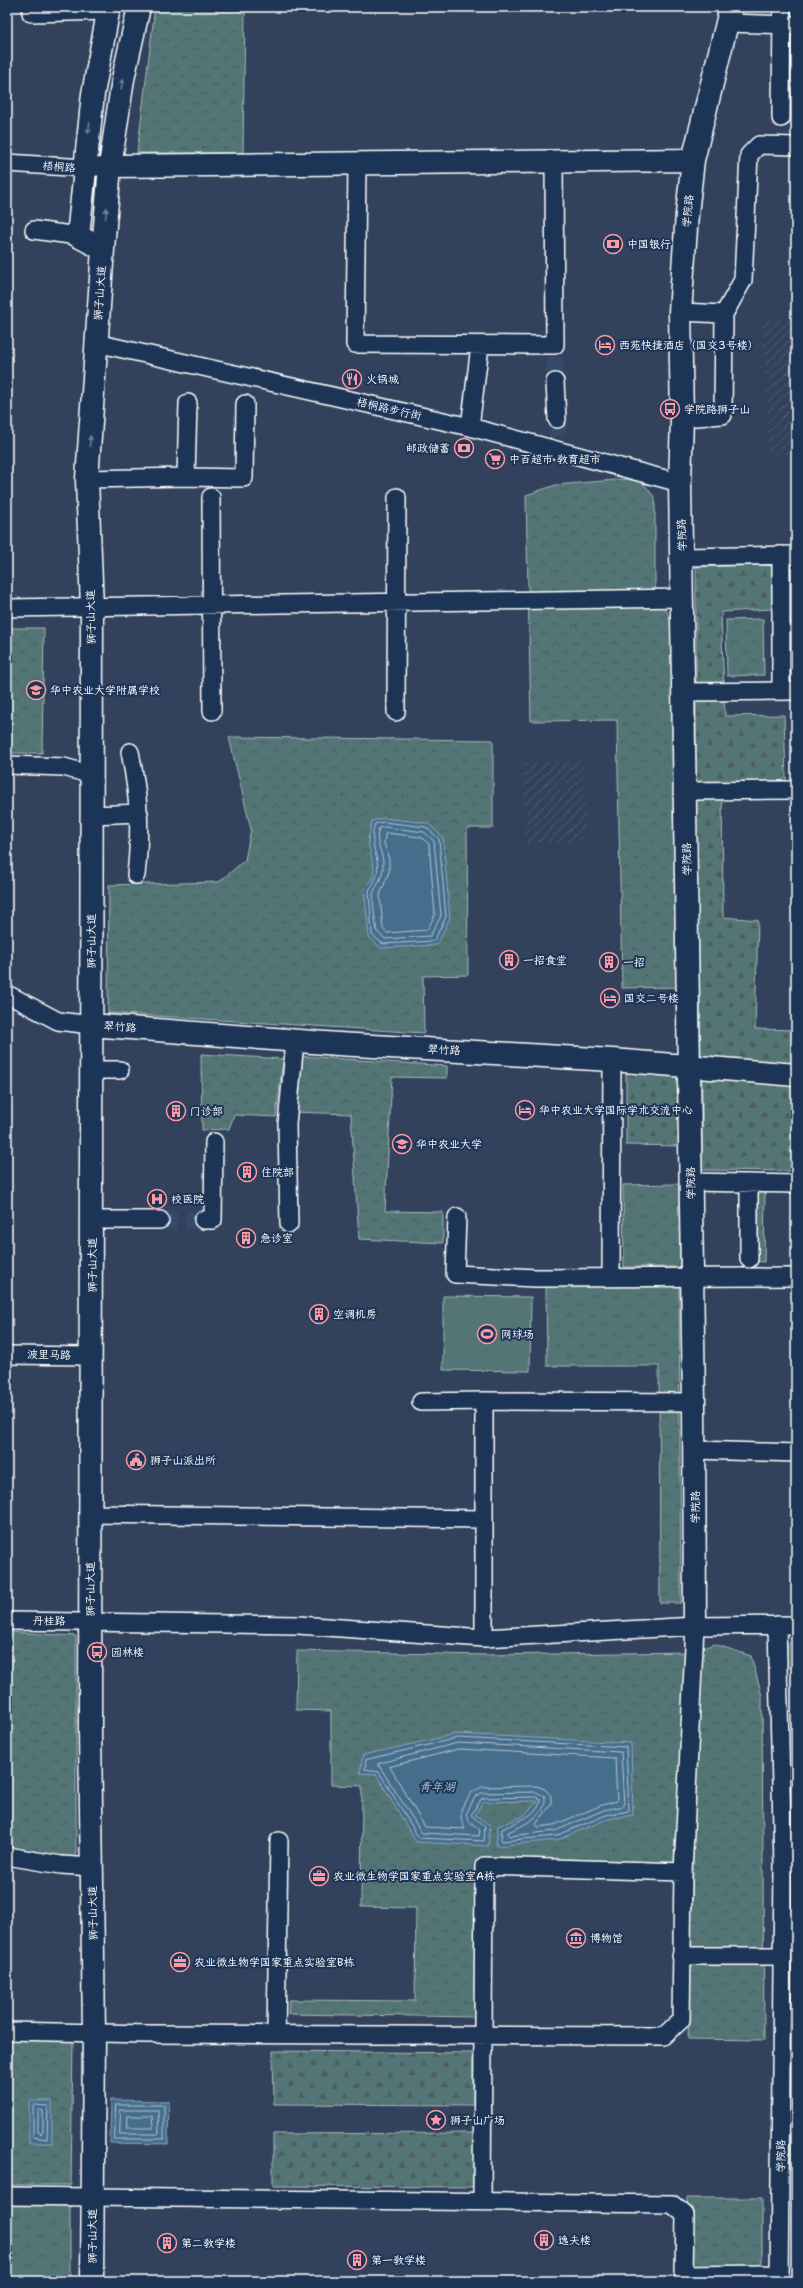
<svg xmlns="http://www.w3.org/2000/svg" width="803" height="2288" font-family="'Shantell Sans','LXGW WenKai TC',sans-serif">
<defs>
<pattern id="industrial-furrows" width="10" height="10" patternUnits="userSpaceOnUse"><rect width="10" height="10" fill="#30435d"/><path d="M-1 1l2-2M0 10L10 0M9 11l2-2" fill="none" stroke="#4f5f75"/></pattern>
<pattern id="grass-tufts" width="24" height="20" patternUnits="userSpaceOnUse"><rect width="24" height="20" fill="#537575"/><path d="M3 7l-1-3M5 7V3M7 7l1-3M15 17l-1-3M17 17v-4M19 17l1-3" fill="none" stroke="#4f5c5c"/></pattern>
<pattern id="forest-firs" width="22" height="20" patternUnits="userSpaceOnUse"><rect width="22" height="20" fill="#537575"/><path d="M5 1l3.5 6h-7zM16 11l3.5 6h-7z" fill="#4f5c5c"/></pattern>
<pattern id="park-crowns" width="20" height="18" patternUnits="userSpaceOnUse"><rect width="20" height="18" fill="#537575"/><path d="M2 6a3 3 0 1 1 6 0M12 15a3 3 0 1 1 6 0" fill="none" stroke="#4f5c5c"/></pattern>
</defs>
<rect width="100%" height="100%" fill="#1d3557"/>
<filter id="ink" filterUnits="userSpaceOnUse"><feTurbulence type="fractalNoise" baseFrequency=".025" numOctaves="2"/><feDisplacementMap in="SourceGraphic" scale="8" xChannelSelector="R" yChannelSelector="G"/><feConvolveMatrix kernelMatrix="1 2 1 2 8 2 1 2 1" color-interpolation-filters="sRGB"/></filter>
<g filter="url(#ink)">
<path fill="#30435d" d="M7,7H796V2281H7Z"/>
<path fill="url(#industrial-furrows)" d="M796,318V454L769,455L763,320Z
M584,761L586,841L526,843L523,763Z"/>
<path fill="url(#grass-tufts)" stroke="#a9baba" d="M679,1184L680,1267H624L623,1185Z
M546,1284H679L681,1603H660L659,1366H547Z
M7,2205H70V2281H7Z"/>
<path fill="url(#forest-firs)" stroke="#a9baba" d="M774,565L773,609L721,612L725,716L784,715L786,782H722L723,917L758,920L755,1029L796,1030V1065L701,1058L696,814V567Z
M626,1068L684,1073V1146L626,1145Z
M702,1078L796,1085V1171L702,1170Z
M796,1638V1668H787V1645Z
M273,2051L473,2053V2105L274,2104Z
M474,2133L473,2187L273,2186V2134Z"/>
<path fill="url(#park-crowns)" stroke="#a9baba" d="M155,7H245L243,153H137Z
M639,478L655,498V586L677,634L684,987L622,988L617,720L531,721L526,495L556,485Z
M763,619L764,675L727,676L726,620Z
M7,628H44L42,753H7Z
M229,737L493,740V828H467L468,975L423,976L424,1033L108,1013L109,885L219,882L245,860L251,829Z
M201,1054L283,1059L276,1117L234,1115L229,1129L202,1130Z
M300,1056L447,1066V1078L392,1077L385,1211L443,1212V1243L359,1239L351,1114L292,1112Z
M755,1191H765L764,1262L754,1261Z
M7,1632L76,1636V1860L7,1848Z
M714,1644L751,1656L762,1696L764,2040L688,2039L693,1867L478,1859L476,2017L288,2014L289,2000L415,2001L416,1908L361,1907L362,1786L331,1785V1711L296,1710L297,1651L486,1655L692,1652Z
M7,2039L73,2040L71,2185H7Z
M789,2064H796V2095H789Z
M791,2136H796V2170H791Z
M687,2198H762V2281H687Z"/>
<path fill="#537575" stroke="#a9baba" d="M443,1296L531,1297L530,1371L443,1370Z"/>
<path fill="#456e8d" stroke="#8fa8bb" d="M383,818L428,823L443,838L450,918L437,945L381,948L369,937L364,888C380,874 372,863 369,847C367,838 370,829 372,821Z
M457,1734L631,1743L633,1815L608,1819L557,1840L496,1846L498,1826L522,1817L538,1801L483,1802L475,1815L490,1825L488,1846L416,1842L376,1774L360,1773L363,1755Z
M111,2100L169,2101L168,2144L110,2143Z
M29,2101H52V2143H29Z"/>
<g fill="none" stroke-linecap="round" stroke-linejoin="round">
<path stroke="#b5c5d1" stroke-width="1" d="M384,822L426,827L439,839L446,917L434,941L383,944L372,935L369,890C390,863 365,850 375,824Z
M385,827L424,832L434,841L441,916L430,936L385,939L377,932C376,924 371,898 374,891C379,882 384,874 383,862C382,850 374,841 379,828Z
M386,833L421,837L429,844L435,915L427,930L387,933L383,929L380,895L389,872V859L384,843Z
M458,1738L626,1747L629,1811L606,1815L556,1836L502,1841L501,1839L502,1829C512,1824 542,1814 540,1799L536,1797L482,1798L471,1815L485,1827L484,1841L419,1838L379,1772L365,1769L366,1760Z
M458,1743L621,1752L624,1806L604,1810L555,1831L509,1836L508,1832C520,1827 551,1814 544,1796L536,1792L481,1793L475,1797L466,1814L469,1821L480,1830L479,1836L422,1833L378,1764Z
M459,1749L615,1758L617,1801L602,1805L554,1825L538,1827L536,1824L551,1805V1796L545,1789L536,1786L482,1787L472,1792L461,1809V1818L465,1829L425,1827L390,1767Z
M35,2105L48,2106L47,2139L33,2137V2106Z
M116,2105H164V2139H115Z
M40,2110L43,2111V2132L41,2134L38,2132V2111Z
M121,2110H158L159,2134H120Z
M127,2116H152L153,2128H127Z"/>
<path stroke="#344968" stroke-width="17" stroke-dasharray="17 8" stroke-linecap="butt" d="M555,357V382
M557,419L558,436
M160,1220H203"/>
<defs>
<path id="street" d="M31,13L108,11
M726,23L796,25
M781,118L782,7
M7,163L84,168L110,166
M357,164L355,344L555,345L554,161
M34,230L78,236
M680,312L724,314L723,415L682,418
M724,314L743,280L749,155L759,145L796,146
M96,343L470,427L680,483
M555,382L557,419
M470,427L480,346
M186,477L244,478L245,404
M87,479L186,477L188,403
M211,497L212,711
M781,555V691
M683,557L796,555
M7,608L683,598
M684,692L796,691
M396,712L397,497
M130,752C139,797 141,830 136,875
M7,765L64,767L92,775
M686,791L796,790
M92,815L139,813
M7,994L58,1021L91,1025
M91,1070H120
M691,1182L796,1184
M749,1183V1259
M457,1217L455,1274L536,1278L796,1277
M92,1220H160
M203,1220H213L214,1142
M289,1224L287,1124L295,1041
M611,1278L612,1060
M7,1355L90,1356
M421,1402L484,1401
M695,1450L796,1453
M90,1514L484,1519
M7,1621L298,1625L484,1638L695,1626L796,1625
M777,1625L783,1866L779,2281
M484,1638V1401L694,1402
M7,1856L61,1865L92,1867
M681,1956H782
M7,2031L148,2034L664,2036L681,2020L683,1872L695,1626
M276,2035L279,1841
M7,2196L672,2204L685,2215L684,2275L779,2274
M482,2202L484,1866L683,1872"/>
<path id="secondary" d="M110,166L693,160
M103,249L78,236L93,94L109,7
M91,1025L338,1044L612,1060L796,1075
M695,1626L694,1402L680,483L682,418L680,312L687,214L693,160L731,7
M92,2281L94,2034L90,1731L92,608L87,479L103,249L110,166L123,79L139,7"/>
</defs>
<use href="#street" stroke="#fff" stroke-width="20"/>
<use href="#secondary" stroke="#fff" stroke-width="25"/>
<use href="#street" stroke="#1d3557" stroke-width="17"/>
<use href="#secondary" stroke="#1d3557" stroke-width="22"/>
</g>
<defs><path id="oneway-solid" d="M-6-.8H1V-3.2L6.5 0L1 3.2V.8H-6Z"/></defs>
<g fill="#6c7c92">
<use href="#oneway-solid" transform="translate(122 84) rotate(-81)"/>
<use href="#oneway-solid" transform="translate(89 128) rotate(97)"/>
<use href="#oneway-solid" transform="translate(106 213) rotate(-85)"/>
<use href="#oneway-solid" transform="translate(90 441) rotate(-86)"/>
</g>
</g>
<defs>
<symbol id="bank-ring" viewBox="-11 -11 22 22"><circle r="9.5" fill="#1d3557" stroke="#ff9aa2" stroke-width="1.5"/><path d="M-6-4H6V4H-6ZM0-2.3a2.3 2.3 0 1 0 0 4.6a2.3 2.3 0 1 0 0-4.6Z" fill="#ff9aa2"/></symbol>
<symbol id="hotel-ring" viewBox="-11 -11 22 22"><circle r="9.5" fill="#1d3557" stroke="#ff9aa2" stroke-width="1.5"/><path d="M-6-4.5h1.5V1H6V5H4.5V3h-9V5H-6ZM-4 0a1.8 1.8 0 1 1 3.6 0ZM.5 0V-2.5h3Q6-2.5 6 0Z" fill="#ff9aa2"/></symbol>
<symbol id="restaurant-ring" viewBox="-11 -11 22 22"><circle r="9.5" fill="#1d3557" stroke="#ff9aa2" stroke-width="1.5"/><path d="M-5-6h1v4h1v-4h1v4h1v-4h1v5L-1.5 .5V6h-2V.5L-5-1ZM5-6V6H3V1.5H1.5Q1.5-4 5-6Z" fill="#ff9aa2"/></symbol>
<symbol id="bus-ring" viewBox="-11 -11 22 22"><circle r="9.5" fill="#1d3557" stroke="#ff9aa2" stroke-width="1.5"/><path d="M-5-6H5V4H4V6H2V4H-2V6H-4V4H-5ZM-3.5-4V0h7V-4ZM-3.5 1.2v1.5H-2V1.2ZM2 1.2v1.5H3.5V1.2Z" fill="#ff9aa2"/></symbol>
<symbol id="supermarket-ring" viewBox="-11 -11 22 22"><circle r="9.5" fill="#1d3557" stroke="#ff9aa2" stroke-width="1.5"/><path d="M-6-5.5h2.5l.6 2H6L4.5 2H-2.5L-4.4-4H-6ZM-1.5 3.2a1.3 1.3 0 1 0 .1 0ZM3 3.2a1.3 1.3 0 1 0 .1 0Z" fill="#ff9aa2"/></symbol>
<symbol id="school-ring" viewBox="-11 -11 22 22"><circle r="9.5" fill="#1d3557" stroke="#ff9aa2" stroke-width="1.5"/><path d="M0-5L7-2L0 1L-7-2ZM-4 1L0 2.5L4 1V4Q0 6-4 4Z" fill="#ff9aa2"/></symbol>
<symbol id="building-ring" viewBox="-11 -11 22 22"><circle r="9.5" fill="#1d3557" stroke="#ff9aa2" stroke-width="1.5"/><path d="M-4-6H4V6H1V3H-1V6H-4ZM-2.5-4.3h1.7v1.8h-1.7ZM.8-4.3h1.7v1.8H.8ZM-2.5-1h1.7V.8h-1.7ZM.8-1h1.7V.8H.8Z" fill="#ff9aa2"/></symbol>
<symbol id="university-ring" viewBox="-11 -11 22 22"><circle r="9.5" fill="#1d3557" stroke="#ff9aa2" stroke-width="1.5"/><path d="M0-5L7-2L0 1L-7-2ZM-4 1L0 2.5L4 1V4Q0 6-4 4Z" fill="#ff9aa2"/></symbol>
<symbol id="hospital-ring" viewBox="-11 -11 22 22"><circle r="9.5" fill="#1d3557" stroke="#ff9aa2" stroke-width="1.5"/><path d="M-5-5h3v3.5h4V-5h3V5h-3V1.5h-4V5h-3Z" fill="#ff9aa2"/></symbol>
<symbol id="stadium-ring" viewBox="-11 -11 22 22"><circle r="9.5" fill="#1d3557" stroke="#ff9aa2" stroke-width="1.5"/><path d="M0-5a6.5 5 0 1 0 0 10a6.5 5 0 1 0 0-10ZM-3.5-1.8h7v3.6h-7Z" fill="#ff9aa2"/></symbol>
<symbol id="civic-ring" viewBox="-11 -11 22 22"><circle r="9.5" fill="#1d3557" stroke="#ff9aa2" stroke-width="1.5"/><path d="M-.6-6.5H3V-4.5H.6V-3L4-1V1h2V6H-6V1h2V-1L-.6-3ZM-1.2 2.5V6h2.4V2.5Z" fill="#ff9aa2"/></symbol>
<symbol id="office-ring" viewBox="-11 -11 22 22"><circle r="9.5" fill="#1d3557" stroke="#ff9aa2" stroke-width="1.5"/><path d="M-6-3h4V-5.5h4V-3h4V5H-6ZM-1-4.5V-3h2v-1.5ZM-6 0V1H6V0Z" fill="#ff9aa2"/></symbol>
<symbol id="museum-ring" viewBox="-11 -11 22 22"><circle r="9.5" fill="#1d3557" stroke="#ff9aa2" stroke-width="1.5"/><path d="M0-6L6-3V-2H-6V-3ZM-5-1h2V3h-2ZM-1-1h2V3h-2ZM3-1h2V3H3ZM-6 4H6V6H-6Z" fill="#ff9aa2"/></symbol>
<symbol id="sight-ring" viewBox="-11 -11 22 22"><circle r="9.5" fill="#1d3557" stroke="#ff9aa2" stroke-width="1.5"/><path d="M0-6L1.8-2.2L6-1.7L2.9 1.2L3.7 5.4L0 3.3L-3.7 5.4L-2.9 1.2L-6-1.7L-1.8-2.2Z" fill="#ff9aa2"/></symbol>
</defs>
<g fill-rule="evenodd">
<use href="#bank-ring" x="602" y="233" width="22" height="22"/>
<use href="#hotel-ring" x="594" y="334" width="22" height="22"/>
<use href="#restaurant-ring" x="341" y="368" width="22" height="22"/>
<use href="#bus-ring" x="659" y="398" width="22" height="22"/>
<use href="#bank-ring" x="453" y="437" width="22" height="22"/>
<use href="#supermarket-ring" x="484" y="448" width="22" height="22"/>
<use href="#school-ring" x="25" y="679" width="22" height="22"/>
<use href="#building-ring" x="498" y="949" width="22" height="22"/>
<use href="#building-ring" x="598" y="951" width="22" height="22"/>
<use href="#hotel-ring" x="599" y="987" width="22" height="22"/>
<use href="#hotel-ring" x="514" y="1099" width="22" height="22"/>
<use href="#building-ring" x="165" y="1100" width="22" height="22"/>
<use href="#university-ring" x="391" y="1133" width="22" height="22"/>
<use href="#building-ring" x="236" y="1161" width="22" height="22"/>
<use href="#hospital-ring" x="146" y="1188" width="22" height="22"/>
<use href="#building-ring" x="235" y="1227" width="22" height="22"/>
<use href="#building-ring" x="308" y="1303" width="22" height="22"/>
<use href="#stadium-ring" x="476" y="1323" width="22" height="22"/>
<use href="#civic-ring" x="125" y="1449" width="22" height="22"/>
<use href="#bus-ring" x="86" y="1641" width="22" height="22"/>
<use href="#office-ring" x="308" y="1865" width="22" height="22"/>
<use href="#museum-ring" x="565" y="1927" width="22" height="22"/>
<use href="#office-ring" x="169" y="1951" width="22" height="22"/>
<use href="#sight-ring" x="425" y="2109" width="22" height="22"/>
<use href="#building-ring" x="533" y="2229" width="22" height="22"/>
<use href="#building-ring" x="156" y="2232" width="22" height="22"/>
<use href="#building-ring" x="346" y="2249" width="22" height="22"/>
</g>
<g text-anchor="middle" dominant-baseline="central" stroke-width="4" stroke-linejoin="round" paint-order="stroke">
<g font-size="11" fill="#fff" stroke="#1d3557">
<text transform="translate(59 167) rotate(4)">梧桐路</text>
<text transform="translate(688 211) rotate(-85)">学院路</text>
<text transform="translate(100 293) rotate(-86)">狮子山大道</text>
<text transform="translate(389 409) rotate(13)">梧桐路步行街</text>
<text transform="translate(682 535) rotate(-92)">学院路</text>
<text transform="translate(91 617) rotate(-91)">狮子山大道</text>
<text transform="translate(687 859) rotate(-91)">学院路</text>
<text transform="translate(91 941) rotate(-90)">狮子山大道</text>
<text transform="translate(120 1027) rotate(4)">翠竹路</text>
<text transform="translate(444 1050) rotate(3)">翠竹路</text>
<text transform="translate(691 1183) rotate(-91)">学院路</text>
<text transform="translate(92 1265) rotate(-90)">狮子山大道</text>
<text transform="translate(49 1355) rotate(1)">波里马路</text>
<text transform="translate(695 1507) rotate(-90)">学院路</text>
<text transform="translate(90 1589) rotate(-90)">狮子山大道</text>
<text transform="translate(49 1621) rotate(1)">丹桂路</text>
<text transform="translate(93 1913) rotate(-91)">狮子山大道</text>
<text transform="translate(781 2156) rotate(-89)">学院路</text>
<text transform="translate(92 2236) rotate(-90)">狮子山大道</text>
</g>
<g font-size="11" fill="#fff" stroke="#1d3557" text-anchor="start">
<text x="627" y="244">中国银行</text>
<text x="619" y="345">西苑快捷酒店（国交3号楼）</text>
<text x="366" y="379">火锅城</text>
<text x="684" y="409">学院路狮子山</text>
<text x="450" y="448" text-anchor="end">邮政储蓄</text>
<text x="509" y="459">中百超市 教育超市</text>
<text x="50" y="690">华中农业大学附属学校</text>
<text x="523" y="960">一招食堂</text>
<text x="623" y="962">一招</text>
<text x="624" y="998">国交二号楼</text>
<text x="539" y="1110">华中农业大学国际学术交流中心</text>
<text x="190" y="1111">门诊部</text>
<text x="416" y="1144">华中农业大学</text>
<text x="261" y="1172">住院部</text>
<text x="171" y="1199">校医院</text>
<text x="260" y="1238">急诊室</text>
<text x="333" y="1314">空调机房</text>
<text x="501" y="1334">网球场</text>
<text x="150" y="1460">狮子山派出所</text>
<text x="111" y="1652">园林楼</text>
<text x="333" y="1876">农业微生物学国家重点实验室A栋</text>
<text x="590" y="1938">博物馆</text>
<text x="194" y="1962">农业微生物学国家重点实验室B栋</text>
<text x="450" y="2120">狮子山广场</text>
<text x="558" y="2240">逸夫楼</text>
<text x="181" y="2243">第二教学楼</text>
<text x="371" y="2260">第一教学楼</text>
</g>
<g font-size="12" font-style="italic" fill="#b5c5d1" stroke="#1d3557">
<text x="437" y="1787">青年湖</text>
</g>
</g>
<rect width="803" height="2288" fill="none" stroke="#1d3557" stroke-width="24"/>
<rect x="12" y="12" width="779" height="2264" fill="none" stroke="#fff" stroke-width="1.5" filter="url(#ink)"/>
</svg>
